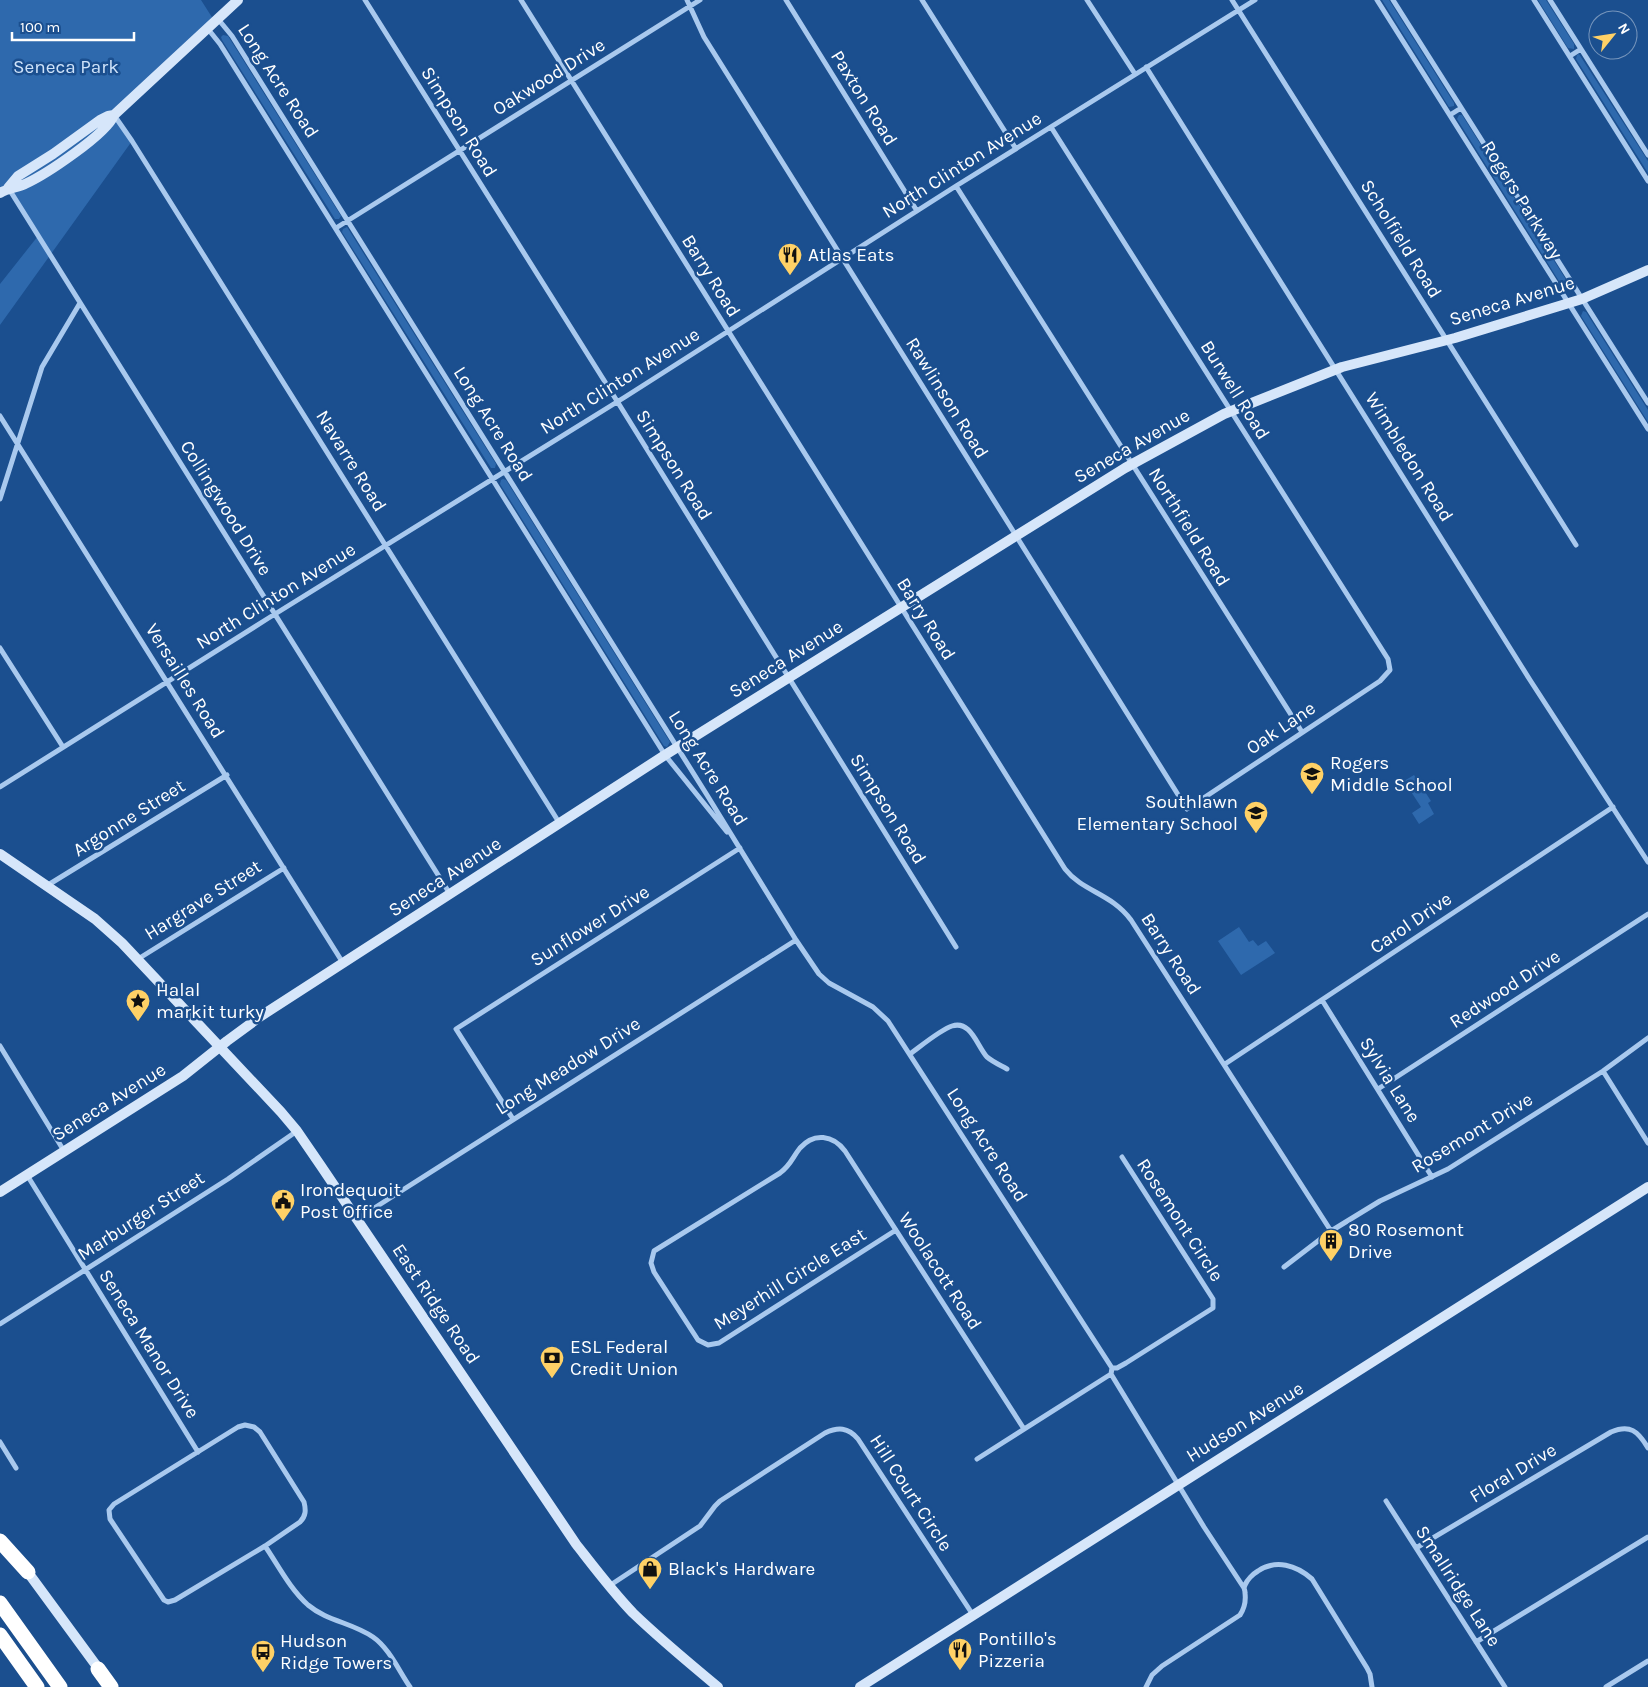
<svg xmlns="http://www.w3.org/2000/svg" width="1648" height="1687" font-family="Karla,sans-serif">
<rect width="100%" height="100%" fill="#1b4f8f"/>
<path fill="#2e69ad" d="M0,0H201L215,22L115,115L132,141L0,325V284L38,236L9,188L0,193Z
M1382,0H1389L1454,103V106L1449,107Z
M1538,0H1546L1574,44V49L1568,48Z
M223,35L228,36L341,216L339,219H335L222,40L221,37Z
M1579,54L1648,161V173L1576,59L1577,55Z
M1459,115H1462L1570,286L1569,289H1564L1457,119Z
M347,227L496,464L495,468H491L342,232L343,229Z
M1583,311L1586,312L1648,410V422L1581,316Z
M503,479L506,480L670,742L667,747L664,746L500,484L501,480Z
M1414,775L1431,801L1428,803L1434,814L1419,824L1412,813L1421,807L1404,781Z
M1239,927L1249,942L1253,940L1258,946L1266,941L1275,953L1241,975L1218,941Z"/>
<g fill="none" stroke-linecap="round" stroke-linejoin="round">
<path stroke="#a9c9ee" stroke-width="5" d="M365,0L617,401L956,947
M521,0L1065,869C1083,892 1111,893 1131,920L1331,1231
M687,0L704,37L1187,809L1380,681L1390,670L1388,659L1051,127
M786,0L917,211
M922,0L1016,149
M1087,0L1135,74
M1232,0L1576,545
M1377,0L1648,429
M1393,0L1648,403
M1534,0L1648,181
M1550,0L1648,155
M218,19L232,36L707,795L796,940L819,974L829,983L873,1007L888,1021L1112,1368L1111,1374L1204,1527L1244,1588
M208,29L220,44L665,755L727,832
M1570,56L1581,49
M1146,67L1530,680L1648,862
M114,115L132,141L560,824
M1450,115L1461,108
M956,186L1302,732
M9,189L450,894
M336,228L700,0
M0,416L343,963
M0,499L42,367L80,303
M0,648L63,747
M0,787L267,619L625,397L956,186L1255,0
M48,885L227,775
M138,959L284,868
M1322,1000L1432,1177
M0,1046L64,1151
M910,1054C921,1046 940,1030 952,1026C971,1020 977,1046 987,1057C993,1062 1000,1065 1007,1069
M1225,1064L1613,807
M1603,1071L1648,1143
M1378,1089L1648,914
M513,1119L456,1029L740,848
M27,1175L198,1452
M357,1219L796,940
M896,1230L719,1343L708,1345L698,1340L654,1272L651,1263L654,1251L780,1173C791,1165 792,1158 800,1148C814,1132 833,1135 845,1151L1024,1429
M1284,1267L1331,1231L1380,1201L1448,1169L1603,1071L1648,1038
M0,1324L228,1179L297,1131
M1112,1368H1117L1126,1363L1213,1308V1299L1122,1157
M245,1425L254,1427L260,1432L304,1502C306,1510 306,1516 300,1522L265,1546L175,1600L168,1602L164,1600L110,1519L109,1510L114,1504L238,1427Z
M0,1442L16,1468
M977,1459L1111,1374
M1386,1501L1505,1687
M265,1546C278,1565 290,1589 308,1605C327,1621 353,1623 373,1637C389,1648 399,1671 410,1687
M1416,1548L1611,1432C1630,1424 1638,1431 1648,1448
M609,1586L700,1526L715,1506L720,1501L825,1433C838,1427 848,1427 858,1439L973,1615
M1476,1642L1648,1537
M1146,1687L1152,1675L1162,1666L1240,1615C1244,1609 1246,1601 1245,1593C1245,1588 1243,1590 1245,1585C1247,1580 1253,1574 1258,1571C1276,1559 1296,1565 1312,1579L1367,1668L1370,1674L1372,1687
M1606,1687L1648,1661"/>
<path stroke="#d6e6fa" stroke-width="10" d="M8,188L18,176L53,154L100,120L108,116L114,115
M0,193C8,188 17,188 25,184C45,175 107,134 114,115L238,0
M0,854L95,919L122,943L281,1112L297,1131L321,1166L576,1544C594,1567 612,1591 633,1613C660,1639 689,1663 718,1687
M0,1192L183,1076L227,1041L261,1016L665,755L902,607L1125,468L1224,414L1342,367L1455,338L1582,299L1648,270
M24,1567L101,1672
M860,1687L1648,1187"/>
<path stroke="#fff" stroke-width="15" d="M0,1541L28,1572
M0,1603L60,1687
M0,1635L37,1687
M98,1669L111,1687"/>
</g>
<defs>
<symbol id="restaurant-pin" viewBox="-11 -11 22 30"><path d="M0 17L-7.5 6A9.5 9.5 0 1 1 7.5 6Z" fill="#ffd166" stroke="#1b4f8f"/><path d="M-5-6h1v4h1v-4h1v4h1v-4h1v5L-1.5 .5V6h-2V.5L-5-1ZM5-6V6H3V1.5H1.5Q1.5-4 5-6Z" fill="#111"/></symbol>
<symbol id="school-pin" viewBox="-11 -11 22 30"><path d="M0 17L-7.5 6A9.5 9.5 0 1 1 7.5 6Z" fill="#ffd166" stroke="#1b4f8f"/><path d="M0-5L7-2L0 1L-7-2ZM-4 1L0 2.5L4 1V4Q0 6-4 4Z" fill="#111"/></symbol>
<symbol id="sight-pin" viewBox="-11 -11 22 30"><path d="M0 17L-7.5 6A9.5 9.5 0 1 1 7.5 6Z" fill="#ffd166" stroke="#1b4f8f"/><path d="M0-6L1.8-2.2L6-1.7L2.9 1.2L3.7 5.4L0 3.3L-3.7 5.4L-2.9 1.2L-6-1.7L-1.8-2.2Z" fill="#111"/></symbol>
<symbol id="civic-pin" viewBox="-11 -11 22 30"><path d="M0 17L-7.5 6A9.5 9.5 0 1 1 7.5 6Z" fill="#ffd166" stroke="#1b4f8f"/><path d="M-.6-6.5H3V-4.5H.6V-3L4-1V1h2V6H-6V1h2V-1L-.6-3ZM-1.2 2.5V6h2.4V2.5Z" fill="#111"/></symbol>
<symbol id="building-pin" viewBox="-11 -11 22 30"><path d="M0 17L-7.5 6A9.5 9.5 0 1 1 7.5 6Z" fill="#ffd166" stroke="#1b4f8f"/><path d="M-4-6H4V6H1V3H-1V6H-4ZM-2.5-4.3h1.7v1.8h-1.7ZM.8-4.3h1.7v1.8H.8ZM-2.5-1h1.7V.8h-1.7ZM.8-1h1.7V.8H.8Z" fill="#111"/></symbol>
<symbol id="bank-pin" viewBox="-11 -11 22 30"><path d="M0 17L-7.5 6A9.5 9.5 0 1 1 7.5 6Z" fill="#ffd166" stroke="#1b4f8f"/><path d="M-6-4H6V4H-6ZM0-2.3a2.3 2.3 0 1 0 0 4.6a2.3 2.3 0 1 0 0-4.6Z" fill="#111"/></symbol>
<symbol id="shop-pin" viewBox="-11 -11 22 30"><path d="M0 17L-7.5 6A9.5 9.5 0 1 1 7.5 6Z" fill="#ffd166" stroke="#1b4f8f"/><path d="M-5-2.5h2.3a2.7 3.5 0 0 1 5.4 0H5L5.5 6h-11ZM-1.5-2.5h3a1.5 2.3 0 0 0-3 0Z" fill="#111"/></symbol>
<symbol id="bus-pin" viewBox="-11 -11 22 30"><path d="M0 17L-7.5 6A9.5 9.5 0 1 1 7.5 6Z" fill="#ffd166" stroke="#1b4f8f"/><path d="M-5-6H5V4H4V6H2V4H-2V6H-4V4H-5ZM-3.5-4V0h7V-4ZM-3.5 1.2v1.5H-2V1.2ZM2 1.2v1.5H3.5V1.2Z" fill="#111"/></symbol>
</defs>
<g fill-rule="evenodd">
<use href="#restaurant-pin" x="776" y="241" width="28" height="38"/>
<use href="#school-pin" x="1298" y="760" width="28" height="38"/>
<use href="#school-pin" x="1242" y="799" width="28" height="38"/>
<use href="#sight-pin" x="124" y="987" width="28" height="38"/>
<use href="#civic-pin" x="269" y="1187" width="28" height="38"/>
<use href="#building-pin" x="1317" y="1227" width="28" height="38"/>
<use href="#bank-pin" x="538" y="1344" width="28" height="38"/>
<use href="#shop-pin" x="636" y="1555" width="28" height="38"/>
<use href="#restaurant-pin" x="946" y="1636" width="28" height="38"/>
<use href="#bus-pin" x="249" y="1638" width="28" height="38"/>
</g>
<g text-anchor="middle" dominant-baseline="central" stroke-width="5" stroke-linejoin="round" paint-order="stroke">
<g font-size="19" fill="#cfe3fa" stroke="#1b4f8f">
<text x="66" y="67">Seneca Park</text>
</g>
<g font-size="19" fill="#fff" stroke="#1b4f8f">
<text transform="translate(549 77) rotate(-32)">Oakwood Drive</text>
<text transform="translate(278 81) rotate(57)">Long Acre Road</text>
<text transform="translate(864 98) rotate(58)">Paxton Road</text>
<text transform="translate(459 122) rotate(58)">Simpson Road</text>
<text transform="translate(962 165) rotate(-32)">North Clinton Avenue</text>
<text transform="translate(1522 200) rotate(58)">Rogers Parkway</text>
<text transform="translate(1401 239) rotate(58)">Scholfield Road</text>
<text transform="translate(711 276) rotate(58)">Barry Road</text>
<text transform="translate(1512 301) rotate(-17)">Seneca Avenue</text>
<text transform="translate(620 381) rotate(-32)">North Clinton Avenue</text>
<text transform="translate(1235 390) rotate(58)">Burwell Road</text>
<text transform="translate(947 398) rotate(58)">Rawlinson Road</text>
<text transform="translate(493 424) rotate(58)">Long Acre Road</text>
<text transform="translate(1132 446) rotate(-30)">Seneca Avenue</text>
<text transform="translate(1409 457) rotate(58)">Wimbledon Road</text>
<text transform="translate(351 461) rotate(58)">Navarre Road</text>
<text transform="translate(674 465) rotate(58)">Simpson Road</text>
<text transform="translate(226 508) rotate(58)">Collingwood Drive</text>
<text transform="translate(1189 527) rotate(58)">Northfield Road</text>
<text transform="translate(276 596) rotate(-32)">North Clinton Avenue</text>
<text transform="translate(926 619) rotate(58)">Barry Road</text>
<text transform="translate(786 659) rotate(-32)">Seneca Avenue</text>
<text transform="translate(185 681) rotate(58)">Versailles Road</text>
<text transform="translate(1281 728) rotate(-34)">Oak Lane</text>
<text transform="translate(708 768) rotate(58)">Long Acre Road</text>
<text transform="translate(888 809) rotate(58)">Simpson Road</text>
<text transform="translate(129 818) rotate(-32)">Argonne Street</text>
<text transform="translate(445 877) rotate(-33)">Seneca Avenue</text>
<text transform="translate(203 900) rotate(-32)">Hargrave Street</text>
<text transform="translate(1411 923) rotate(-34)">Carol Drive</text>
<text transform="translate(590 926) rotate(-32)">Sunflower Drive</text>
<text transform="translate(1171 954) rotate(57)">Barry Road</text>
<text transform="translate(1505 989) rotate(-33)">Redwood Drive</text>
<text transform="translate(568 1066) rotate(-32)">Long Meadow Drive</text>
<text transform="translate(1390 1080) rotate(58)">Sylvia Lane</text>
<text transform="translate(109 1102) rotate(-32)">Seneca Avenue</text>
<text transform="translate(1472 1133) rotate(-31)">Rosemont Drive</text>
<text transform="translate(987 1145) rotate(57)">Long Acre Road</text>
<text transform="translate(141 1216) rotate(-33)">Marburger Street</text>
<text transform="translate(1180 1220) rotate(57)">Rosemont Circle</text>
<text transform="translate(940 1271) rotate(57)">Woolacott Road</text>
<text transform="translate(790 1279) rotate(-32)">Meyerhill Circle East</text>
<text transform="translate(436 1304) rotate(56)">East Ridge Road</text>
<text transform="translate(149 1344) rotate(58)">Seneca Manor Drive</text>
<text transform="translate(1245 1422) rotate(-32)">Hudson Avenue</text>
<text transform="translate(1513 1473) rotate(-31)">Floral Drive</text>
<text transform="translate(911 1493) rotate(57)">Hill Court Circle</text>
<text transform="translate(1458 1586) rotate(57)">Smallridge Lane</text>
</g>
<g font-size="19" fill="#fff" stroke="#1b4f8f" text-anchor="start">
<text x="808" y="255">Atlas Eats</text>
<text x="1330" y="763">Rogers<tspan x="1330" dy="22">Middle School</tspan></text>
<text x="1238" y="802" text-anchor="end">Southlawn<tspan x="1238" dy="22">Elementary School</tspan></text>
<text x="156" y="990">Halal<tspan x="156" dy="22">markit turky</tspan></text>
<text x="300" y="1190">Irondequoit<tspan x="300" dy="22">Post Office</tspan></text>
<text x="1348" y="1230">80 Rosemont<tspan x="1348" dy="22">Drive</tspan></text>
<text x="570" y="1347">ESL Federal<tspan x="570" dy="22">Credit Union</tspan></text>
<text x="668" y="1569">Black's Hardware</text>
<text x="978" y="1639">Pontillo's<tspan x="978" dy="22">Pizzeria</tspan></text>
<text x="280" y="1641">Hudson<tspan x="280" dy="22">Ridge Towers</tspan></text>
</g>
</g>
<g transform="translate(1613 35) rotate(60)"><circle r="24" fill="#1b4f8f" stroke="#7695bc"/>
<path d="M0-4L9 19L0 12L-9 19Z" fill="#ffd166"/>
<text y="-8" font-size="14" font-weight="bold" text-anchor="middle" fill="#ffffff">N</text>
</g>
<path d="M12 32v8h122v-8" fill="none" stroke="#ffffff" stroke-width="2.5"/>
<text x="20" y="32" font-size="15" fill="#ffffff" stroke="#1b4f8f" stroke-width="4" paint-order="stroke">100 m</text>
</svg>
